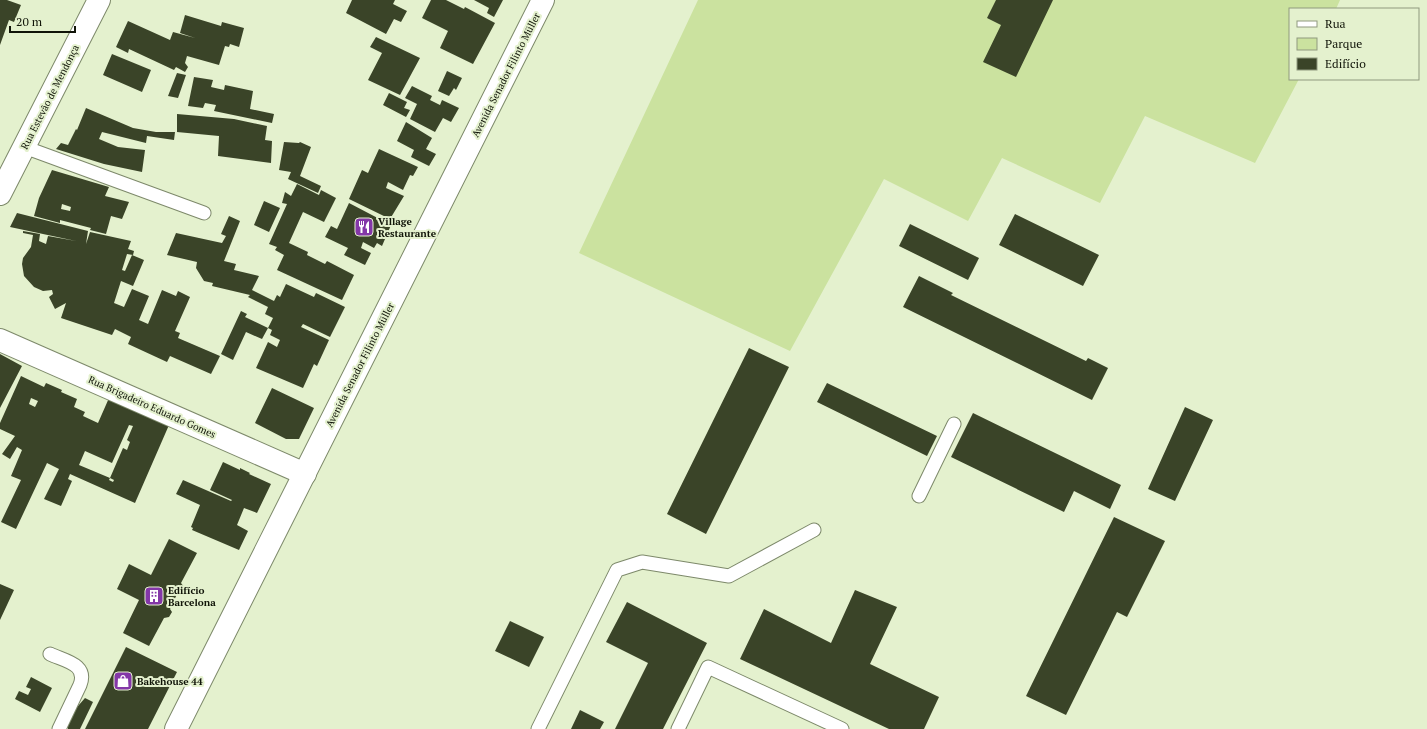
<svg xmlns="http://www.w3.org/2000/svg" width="1427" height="729" font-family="'PT Serif',serif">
<rect width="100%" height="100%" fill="#e4f1ce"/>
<path fill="#cbe29f" d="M698,0H1340L1336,9H1290V79H1299L1255,163L1145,116L1100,203L1002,158L968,221L884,179L790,351L579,253Z"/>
<path fill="#3a4428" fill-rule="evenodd" d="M0,0H7L21,5L14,22L9,20L0,45Z
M352,0H395L393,4L407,11L401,22L394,19L386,34L346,13Z
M431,0H446L464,9L465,7L495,23L473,64L440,48L448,31L422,18Z
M474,0H503L494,17L487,13L489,8Z
M996,0H1053L1016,77L983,62L1001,25L987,18Z
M185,15L221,26L222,22L244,28L239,47L230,44L229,47L225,46L219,65L187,56L185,63L188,67L185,72L176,67L174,70L129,49L128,53L116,47L128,21L170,40L173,32L195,38L180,33Z
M376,37L420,58L400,95L368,80L382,53L370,47Z
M112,54L151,70L142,92L103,75Z
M447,71L462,78L456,90L454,88L449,96L438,91Z
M177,73L186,75L178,98L168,96Z
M194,77L213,80L211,87L224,90L225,85L253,91L250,109L274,114L272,123L214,111L216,105L205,103L203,108L188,106Z
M412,86L432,96L430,100L440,105L442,100L459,108L451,122L443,118L435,132L410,119L417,104L405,98Z
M389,93L407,102L404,108L410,110L406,117L383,105Z
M86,108L133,128L156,132H175L174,140L147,136L146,143L102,132L99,139L118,147L145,150L142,172L104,164L56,149L61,143L68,145L76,129L77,130Z
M177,114L234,119L267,126L265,140L272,141L271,163L218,156L219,136L177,132Z
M406,122L432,138L426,149L436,154L429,166L411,157L414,150L397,141Z
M284,142L299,143L300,142L311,147L300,176L321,186L318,193L288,179L291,172L279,170Z
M379,149L418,167L413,176L410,175L403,190L388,182L386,188L404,196L390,219L349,199L362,170L368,173Z
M52,170L109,187L105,196L129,202L122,219L111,216L106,234L90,230L91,228L60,220V223L34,216L39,198ZM62,204L71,207L70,211L61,209Z
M297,184L319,195L321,190L336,198L324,222L303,212L289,243L308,252L307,255L325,264L327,261L354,275L342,300L277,270L284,255L275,250L277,247L269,244L287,204L282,203L285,192L291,196Z
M264,201L280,208L269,232L254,225Z
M349,203L391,225L382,246L377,243L374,248L363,242L361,248L371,253L365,265L344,255L348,248L325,237L331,226L337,229Z
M17,213L88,231L86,244L90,232L131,241L128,249L134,251L133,255L127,254L122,270L125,271L132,255L144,260L133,286L121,281L114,303L124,307L132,289L149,296L139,320L148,324L162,290L176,296L178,291L190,297L175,331L180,333L178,338L220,356L211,374L170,356L167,362L128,344L131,337L115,329L112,335L61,318L66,303L55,309L49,297L53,294L52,290L43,291L34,287L24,276L22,264L23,258L31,247L33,235L23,233V231L40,234L39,241L46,244L48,236L76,241L10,227Z
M1015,214L1099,255L1083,286L999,245Z
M229,216L240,221L224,261L236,264L234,270L259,276L252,290L274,301L277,295L280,297L286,284L314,297L316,293L345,307L330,337L303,324L301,327L329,340L317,366L314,364L303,388L256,368L268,342L277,347L280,340L270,335L272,330L268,328L262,339L246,332L233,360L221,354L241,311L247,314L245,317L268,328L273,318L265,314L268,307L248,297L250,295L212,286L213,283L204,281L196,268L197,262L167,255L176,233L222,243L226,236L221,234Z
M910,224L979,258L968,280L899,246Z
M919,276L953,293L951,295L1086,361L1088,358L1108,368L1092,400L903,307Z
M749,348L789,367L706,534L667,514Z
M0,354L22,366L0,408Z
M21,376L44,387L46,383L62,390L61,392L77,399L74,407L85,412L83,416L98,423L109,398L169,425L135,503L70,474L68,479L72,481L61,506L44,499L59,469L47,463L16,529L1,522L21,480L11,476L22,450L17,447L10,459L2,454L15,436L0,429V423ZM31,398L38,401L35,407L29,404ZM129,425L133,426L127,440L130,442L127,450L123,448L110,478L114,480L113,482L109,480L110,478L79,465L85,451L112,463Z
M827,383L937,436L927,456L817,402Z
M272,388L314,408L299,439H286L255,423Z
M1185,407L1213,420L1175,501L1148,489Z
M973,413L1121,485L1110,509L1074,491L1064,512L951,457Z
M223,462L240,470V468L250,473L249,474L271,484L257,513L244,508L237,525L248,531L239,550L192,530L193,528L191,527L200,505L176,494L183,480L231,501L232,500L210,490Z
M1114,517L1165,541L1127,617L1117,612L1066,715L1026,696Z
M169,539L197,553L181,583L184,587L182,592H178L170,609L172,612L169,617L164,618L149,646L123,633L139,600L117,589L129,564L151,575Z
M0,584L14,590L0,620Z
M855,590L897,607L870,664L939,697L924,729H889L740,659L764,609L831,643Z
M627,602L707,643L663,729H615L648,663L606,642Z
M510,621L544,637L529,667L495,651Z
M126,647L177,672L148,729H85Z
M31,677L52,688L40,712L15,699L19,691L28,695L31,689L26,687Z
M85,698L93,702L80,729H68L67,721L73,708L78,706Z
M580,710L604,722L600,729H571Z"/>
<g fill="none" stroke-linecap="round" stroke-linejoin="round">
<defs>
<path id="lane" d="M24,147L204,213
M919,496L954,424
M50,654C65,661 88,664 80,685L59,729
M538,729L617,570L642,562L729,576L814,530
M678,729L708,667L842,729"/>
<path id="street" d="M0,340L305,474"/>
<path id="secondary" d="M0,194L99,0
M176,729L543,0"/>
</defs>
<use href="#lane" stroke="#7d896a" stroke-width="15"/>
<use href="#street" stroke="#7d896a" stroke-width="24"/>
<use href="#secondary" stroke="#7d896a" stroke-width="24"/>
<use href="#lane" stroke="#fff" stroke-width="13"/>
<use href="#street" stroke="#fff" stroke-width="22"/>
<use href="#secondary" stroke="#fff" stroke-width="22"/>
</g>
<defs>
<symbol id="restaurant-square" viewBox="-11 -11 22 22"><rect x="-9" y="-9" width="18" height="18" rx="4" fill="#8437a8" stroke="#e4f1ce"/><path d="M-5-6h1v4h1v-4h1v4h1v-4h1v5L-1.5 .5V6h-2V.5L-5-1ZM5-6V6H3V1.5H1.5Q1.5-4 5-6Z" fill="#fff"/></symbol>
<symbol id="building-square" viewBox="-11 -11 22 22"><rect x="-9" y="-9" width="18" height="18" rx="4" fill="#8437a8" stroke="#e4f1ce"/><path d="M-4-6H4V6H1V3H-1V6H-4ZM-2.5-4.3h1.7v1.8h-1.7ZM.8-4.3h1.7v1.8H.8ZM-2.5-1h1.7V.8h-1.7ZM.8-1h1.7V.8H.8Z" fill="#fff"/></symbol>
<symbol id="shop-square" viewBox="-11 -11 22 22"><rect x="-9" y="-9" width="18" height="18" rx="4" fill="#8437a8" stroke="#e4f1ce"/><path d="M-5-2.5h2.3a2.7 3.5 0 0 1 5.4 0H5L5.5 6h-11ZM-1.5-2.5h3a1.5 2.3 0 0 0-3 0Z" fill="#fff"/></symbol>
</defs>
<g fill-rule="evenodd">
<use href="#restaurant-square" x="353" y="216" width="22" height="22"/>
<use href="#building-square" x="143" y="585" width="22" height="22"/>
<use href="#shop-square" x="112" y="670" width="22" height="22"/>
</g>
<g text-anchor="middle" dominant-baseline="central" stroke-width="4" stroke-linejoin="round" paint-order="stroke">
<g font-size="10" fill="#101408" stroke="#e4f1ce">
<text transform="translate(506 75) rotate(-63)">Avenida Senador Filinto Müller</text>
<text transform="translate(50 97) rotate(-63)">Rua Estevão de Mendonça</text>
<text transform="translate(360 365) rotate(-63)">Avenida Senador Filinto Müller</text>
<text transform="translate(152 407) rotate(24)">Rua Brigadeiro Eduardo Gomes</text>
</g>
<g font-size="10" font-weight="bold" fill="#101408" stroke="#e4f1ce" text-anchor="start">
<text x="378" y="221">Village<tspan x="378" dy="12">Restaurante</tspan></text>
<text x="168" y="590">Edifício<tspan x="168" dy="12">Barcelona</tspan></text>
<text x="137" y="681">Bakehouse 44</text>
</g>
</g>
<rect x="1289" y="8" width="130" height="72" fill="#e4f1ce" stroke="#8f997f"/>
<rect x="1297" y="21" width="20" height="6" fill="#ffffff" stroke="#8f997f"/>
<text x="1325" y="28" font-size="12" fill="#101408">Rua</text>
<rect x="1297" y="38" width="20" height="12" fill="#cbe29f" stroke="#8f997f"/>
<text x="1325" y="48" font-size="12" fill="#101408">Parque</text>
<rect x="1297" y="58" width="20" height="12" fill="#3a4428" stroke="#8f997f"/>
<text x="1325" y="68" font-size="12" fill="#101408">Edifício</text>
<path d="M10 26v6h65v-6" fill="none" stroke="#101408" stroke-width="2"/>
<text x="16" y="26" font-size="12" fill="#101408" stroke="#e4f1ce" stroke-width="3" paint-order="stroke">20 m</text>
</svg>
